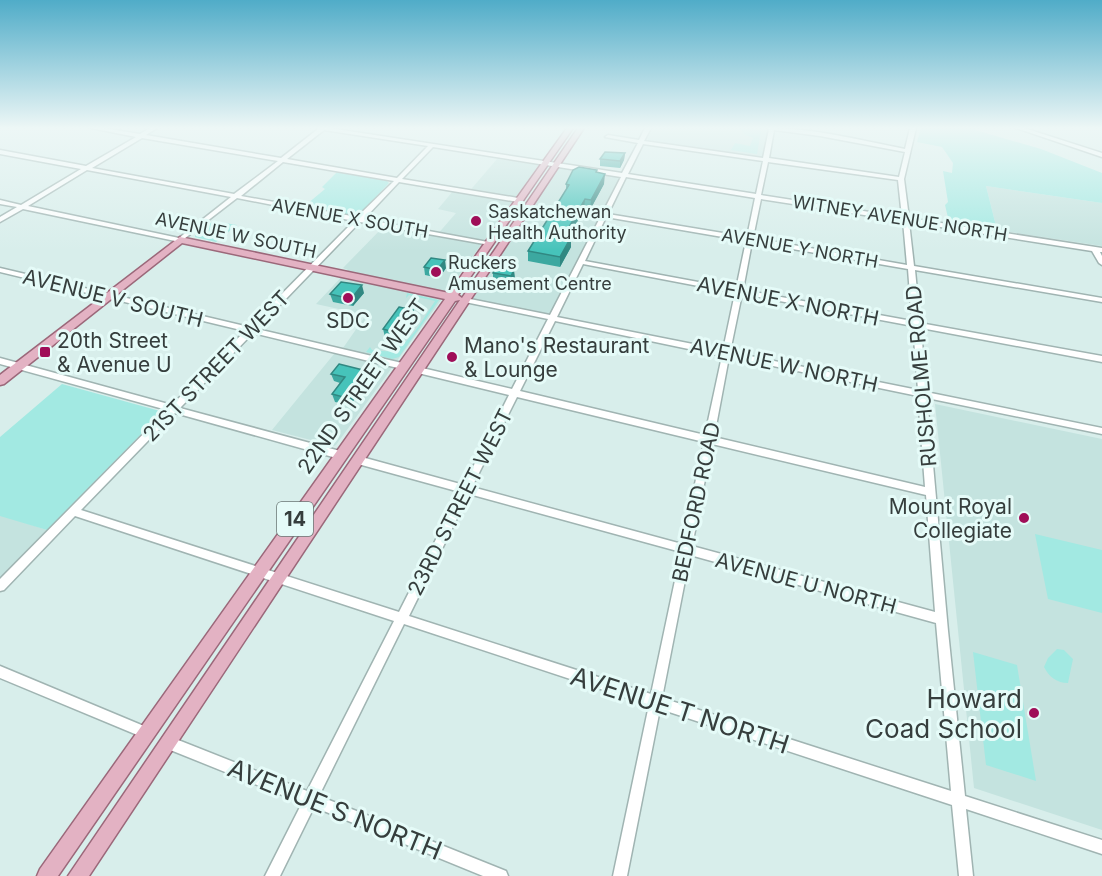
<svg xmlns="http://www.w3.org/2000/svg" width="1102" height="876" font-family="Inter,sans-serif">
<rect width="100%" height="100%" fill="#d8eeeb"/>
<path fill="#c4e3df" d="M653,128H760L769,131L764,156L759,157L650,141L647,139Z
M497,159L539,165L336,445L334,446L272,430L334,354L343,348L366,315L316,304L348,270L343,268L383,227L436,236L456,213L438,209L453,191L467,194Z
M556,165L624,176L618,195L597,238L581,262L572,289L553,318L465,300Z
M986,186L1102,203V246L997,230Z
M935,404L1102,439V830L974,788Z
M1,515L47,530L0,577V516Z"/>
<path fill="#a2e9e2" d="M740,128L761,131L757,154L731,150L735,143L750,146L753,138L744,134Z
M921,128H976L975,130L1041,149L1102,173V203L986,186L997,230L949,222L945,205L948,202L943,171L952,173L953,163L942,147L917,142Z
M337,172L387,181L389,183L357,217L308,206L307,204L325,189L322,187Z
M213,221L237,225L216,242L195,237V235Z
M407,293L439,300L399,357L392,359L366,352L370,347L372,350C377,350 383,352 390,351C409,347 426,314 435,301L409,295L406,298Z
M62,384L160,411V415L47,530L0,516V437Z
M1035,534L1102,550V613L1048,599Z
M1057,649L1064,650L1073,659L1068,683C1057,683 1049,677 1044,667L1048,658Z
M973,652L1017,665L1036,781L986,765Z"/>
<g fill="none" stroke-linecap="round" stroke-linejoin="round">
<defs>
<path id="minor" d="M91,128H103L140,134L150,128H157L146,135L281,158L318,129L317,128H329L622,173L638,143L605,137L608,135L639,140L645,128H651L644,141L763,158L769,129L767,128C814,128 860,140 905,149L910,128H916L904,179L909,218L1102,248V252H1100L1102,256V265L1099,263L1092,251L909,222L914,266L1102,298V302L915,270L920,323L1102,356V362L921,328L926,392L1102,428V434L927,398L948,631L965,796L1102,840V854L966,809L973,876H959L952,805L660,709L627,876H613L649,705L404,624L319,796L506,871L508,876H483L314,807L280,876H265L302,803L163,747L162,742L163,737L168,736L307,791L394,621L75,516L4,590L0,591V579L167,410L0,364V358L172,405L245,331L0,272V268L249,327L354,221L237,198L180,242L23,209L0,222V217L17,207L0,204V200L21,205L81,169L0,154V150L86,166L136,137ZM324,130L428,146L397,178L287,159ZM774,130L820,136L905,152L899,177L769,158ZM142,138L278,161L234,194L92,168ZM643,144L763,161L756,194L628,174ZM433,147L621,177L550,315L465,298L461,300L465,302L548,319L512,389L418,367L414,370L418,373L509,395L464,485L358,456L355,457L353,460L355,463L358,464L460,492L399,612L81,510L175,413L340,459L343,458L345,455L343,452L340,451L180,408L253,333L402,369L405,368L406,366L405,364L402,363L257,329L360,222L490,245L491,244L488,242L364,219L399,182L518,202L521,200L518,198L402,179ZM283,162L394,181L357,217L241,196ZM768,162L898,180L902,217L761,195ZM87,170L231,197L179,238L28,206ZM626,177L755,198L747,237L608,214ZM761,199L903,221L907,265L753,238ZM606,217L746,241L736,289L585,261ZM752,242L908,269L912,321L743,290ZM583,264L735,293L723,350L557,317ZM742,294L913,326L918,390L730,352ZM555,321L722,356L705,435L520,391ZM729,357L918,396L925,487L714,437ZM517,397L704,442L682,544L472,487ZM712,444L926,495L935,612L692,546ZM469,494L681,552L651,694L409,616ZM690,555L936,623L951,791L662,698Z
M1016,128H1024L1102,153V157Z
M0,666L151,729L153,733L151,737L147,739L0,678Z"/>
<path id="major" d="M567,128H573L458,295L462,298L578,128H584L89,876H68L460,300L455,301L58,876H37L40,869L445,299L182,243L4,384L0,385V375L180,237L449,293Z"/>
</defs>
<use href="#minor" stroke="#a0b4b2" stroke-width="3"/>
<use href="#major" stroke="#9b687a" stroke-width="3"/>
<use href="#minor" fill="#fff" fill-rule="evenodd"/>
<use href="#major" fill="#e3b2c3" fill-rule="evenodd"/>
</g>
<path fill="#3ca8a0" d="M625,153L624,160L620,168L600,166V159Z
M597,173L604,184L590,210L584,209L569,237L571,247L560,267L528,261V251L566,190V184Z
M424,267L446,268L439,278L425,275Z
M496,267L515,278L511,283L493,280V273Z
M364,293L353,306L333,302L330,294Z
M415,318L400,341L385,337L383,329Z
M367,371L370,379L350,405L335,402L332,394L340,383L334,381L331,374Z"/>
<path fill="#318882" d="M625,153L624,160L620,168V161Z
M605,174L604,184L590,210L591,200Z
M585,199L584,209L564,246V236Z
M571,237V247L560,267V257Z
M445,260L446,268L439,278L437,270Z
M514,270L515,278L511,283V276Z
M362,285L364,293L353,306L351,299Z
M413,310L415,318L400,341L398,333Z
M367,371L370,379L350,405L347,398Z"/>
<path fill="#46c3ba" stroke="#318882" stroke-width="1.5" d="M605,152L625,153L620,161L600,159Z
M579,167L597,170L596,172L605,174L591,200L585,199L564,236L571,237L560,257L528,251L569,185L566,184L573,170Z
M431,258L445,260L437,270L424,267Z
M496,267L514,270L511,276L493,273Z
M341,282L362,285L351,299L330,294Z
M399,307L413,310L398,333L383,329Z
M339,364L367,371L347,398L332,394L345,377L331,374Z"/>
<linearGradient id="sky" x2="0" y2="1"><stop stop-color="#50acc8"/><stop offset="0.51" stop-color="#edf7f6"/><stop offset="1" stop-color="#edf7f6" stop-opacity="0"/></linearGradient>
<rect width="1102" height="251" fill="url(#sky)"/>
<g fill="#9f0e58" stroke="#e5fbf8" stroke-width="2">
<circle cx="476" cy="221" r="6"/>
<circle cx="436" cy="272" r="6"/>
<circle cx="348" cy="298" r="6"/>
<rect x="39" y="346" width="12" height="12" rx="3"/>
<circle cx="452" cy="357" r="6"/>
<circle cx="1024" cy="518" r="6"/>
<circle cx="1034" cy="713" r="6"/>
</g>
<g text-anchor="middle" dominant-baseline="central" stroke-width="6" stroke-linejoin="round" paint-order="stroke">
<g font-size="18" fill="#363e3d" stroke="#e5fbf8" text-anchor="start">
<text x="488" y="211">Saskatchewan<tspan x="488" dy="21">Health Authority</tspan></text>
<text x="448" y="262">Ruckers<tspan x="448" dy="21">Amusement Centre</tspan></text>
</g>
<g font-size="18" fill="#363e3d" stroke="#e5fbf8">
<text transform="translate(350 218) rotate(10)">AVENUE X SOUTH</text>
<text transform="translate(900 218) rotate(9)">WITNEY AVENUE NORTH</text>
<text transform="translate(236 235) rotate(12)">AVENUE W SOUTH</text>
<text transform="translate(800 248) rotate(10)">AVENUE Y NORTH</text>
</g>
<rect fill="#e5fbf8" stroke="#6a7775" stroke-width="1.5" x="277" y="502" width="36" height="34" rx="4.5"/>
<g font-size="20" font-weight="bold" fill="#363e3d">
<text x="295" y="519">14</text>
</g>
<g font-size="21" fill="#363e3d" stroke="#e5fbf8">
<text transform="translate(113 298) rotate(14)">AVENUE V SOUTH</text>
<text transform="translate(788 301) rotate(11)">AVENUE X NORTH</text>
<text transform="translate(784 365) rotate(12)">AVENUE W NORTH</text>
<text transform="translate(216 366) rotate(-46)">21ST STREET WEST</text>
<text transform="translate(921 376) rotate(-95)">RUSHOLME ROAD</text>
<text transform="translate(362 386) rotate(-55)">22ND STREET WEST</text>
<text transform="translate(460 502) rotate(-63)">23RD STREET WEST</text>
<text transform="translate(696 502) rotate(-78)">BEDFORD ROAD</text>
<text transform="translate(806 583) rotate(15)">AVENUE U NORTH</text>
</g>
<g font-size="21" fill="#363e3d" stroke="#e5fbf8" text-anchor="start">
<text x="348" y="320" text-anchor="middle">SDC</text>
<text x="57" y="340">20th Street<tspan x="57" dy="24">&amp; Avenue U</tspan></text>
<text x="464" y="345">Mano's Restaurant<tspan x="464" dy="24">&amp; Lounge</tspan></text>
<text x="1012" y="506" text-anchor="end">Mount Royal<tspan x="1012" dy="24">Collegiate</tspan></text>
</g>
<g font-size="26" fill="#363e3d" stroke="#e5fbf8" text-anchor="end">
<text x="1022" y="698">Howard<tspan x="1022" dy="30">Coad School</tspan></text>
</g>
<g font-size="26" fill="#363e3d" stroke="#e5fbf8">
<text transform="translate(680 710) rotate(18)">AVENUE T NORTH</text>
<text transform="translate(335 809) rotate(22)">AVENUE S NORTH</text>
</g>
</g>
</svg>
